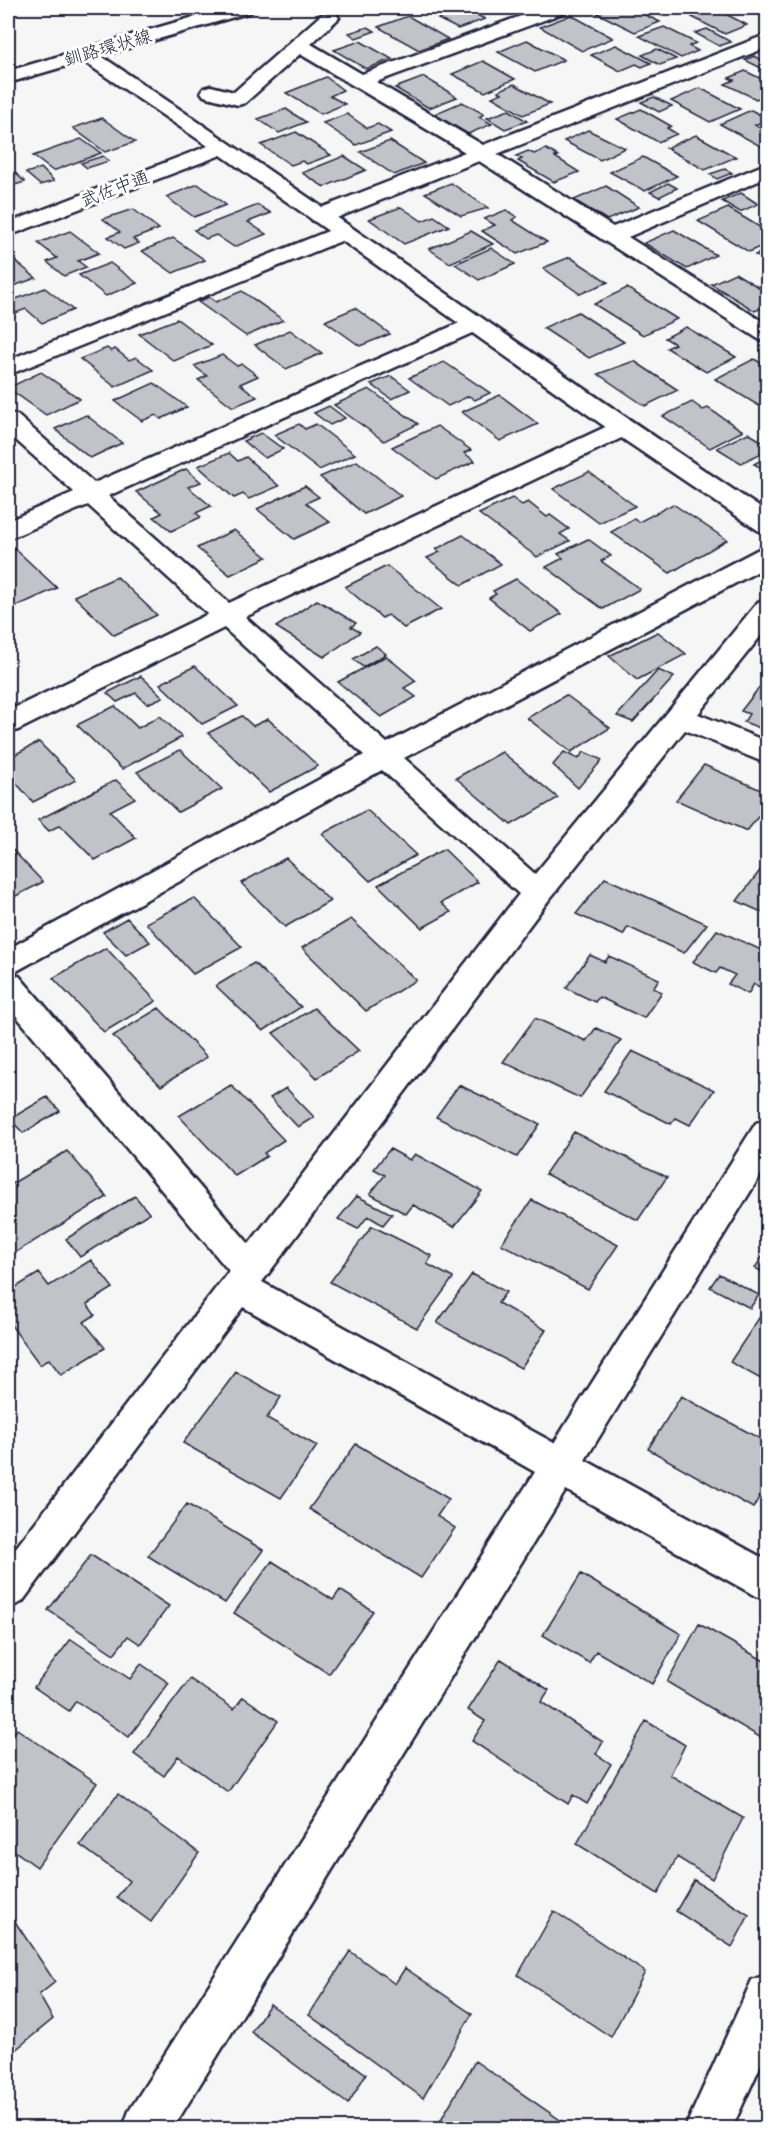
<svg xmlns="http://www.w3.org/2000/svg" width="775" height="2136" font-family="'Architects Daughter','Klee One',sans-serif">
<rect width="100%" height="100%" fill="#f6f6f7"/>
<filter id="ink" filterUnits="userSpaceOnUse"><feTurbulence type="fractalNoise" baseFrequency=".0167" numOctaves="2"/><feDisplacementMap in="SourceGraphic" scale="12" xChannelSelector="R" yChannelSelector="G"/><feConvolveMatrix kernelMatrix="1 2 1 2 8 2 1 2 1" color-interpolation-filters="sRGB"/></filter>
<g filter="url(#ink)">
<path fill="#c2c2c9" stroke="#22223b" stroke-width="1.5" d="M439,8H463L485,19L458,29L438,19L443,17L431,11Z
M611,8H631L660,22L635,32L597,13Z
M714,8L747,25L725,34L692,17Z
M750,8H768V16Z
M571,15L613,38L582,51L540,27Z
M408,16L448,39L419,50L378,27Z
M368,27L375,31L356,38L349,33Z
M664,27L696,43L689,46L698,51L681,58L639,36Z
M707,29L731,42L719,46L695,33Z
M527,40L564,60L535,72L498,52Z
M360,41L392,59L366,69L334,50Z
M616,45L651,63L642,67L636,64L620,71L591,55Z
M657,49L676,59L660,65L642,55Z
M754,56L768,63V68L765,70L745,60Z
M483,61L515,79L485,92L452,74Z
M745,71L768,82V94L756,99L725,84L734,80L729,78Z
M326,77L343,90L330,96L345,104L321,114L286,93Z
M424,77L457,97L429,108L395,88Z
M514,84L550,104L523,115L492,97L502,93L498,91Z
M700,88L740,109L710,122L671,101Z
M654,97L672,106L659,112L641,102Z
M462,102L484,114L479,117L492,124L468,134L434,114Z
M286,109L306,122L279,133L258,119Z
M641,109L671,126L667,128L677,134L658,142L617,119Z
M509,110L527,121L505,129L487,118Z
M751,110L768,119L755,125L768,132V144L762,147L720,124Z
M347,114L367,128L378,124L391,132L356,145L323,123Z
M102,118L135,142L105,152L73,128Z
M588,130L625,148L600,160L564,141Z
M296,132L331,155L307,164L302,161L291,165L261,145Z
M696,135L736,157L705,170L666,148Z
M81,139L101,153L53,171L33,156Z
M390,141L424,163L394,175L360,152Z
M546,149L558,156L555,157L579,172L554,182L518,161L522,159L516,156L528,151L534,154Z
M103,156L109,161L87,168L81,163Z
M344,156L366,170L324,187L302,173Z
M643,157L677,176L645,191L610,172Z
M8,166L25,182L8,187Z
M41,168L54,181L40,185L26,173Z
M725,169L732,173L717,179L710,174Z
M451,183L488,208L461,216L425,193Z
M668,183L677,188L659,197L650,192Z
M198,184L226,205L194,217L166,197Z
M606,186L639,207L607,220L574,200Z
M741,193L758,204L740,212L722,201Z
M258,205L271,213L248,222L266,234L234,247L216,235L206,239L194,230Z
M401,207L422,221L434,216L449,226L404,244L369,219Z
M728,208L768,232V243L749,252L698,221Z
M133,209L159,229L133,239L139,243L124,249L108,237L120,232L103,219Z
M506,210L517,217L512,220L547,242L517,254L482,231L495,225L484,219Z
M674,230L716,255L687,269L644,243Z
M70,231L99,253L78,261L86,267L64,276L47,262L57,258L38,243Z
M471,231L493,244L450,263L429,249Z
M173,238L205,260L173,273L142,251Z
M491,248L515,264L479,280L455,264Z
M768,249V262L755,255Z
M9,256L36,278L8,288V257Z
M570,257L608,282L580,294L543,268Z
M110,263L137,283L106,296L79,275Z
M735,273L768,293V305L755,311L711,284Z
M45,288L73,310L42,323L26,309L13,314L8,310V302Z
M627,288L677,319L643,335L594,304Z
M242,291L283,320L246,336L198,302L209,297L216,302Z
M355,308L390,334L360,346L325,321Z
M578,312L624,342L589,358L543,328Z
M177,319L212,345L174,361L139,334Z
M686,327L736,357L706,372L667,348L675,344L665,338Z
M290,330L322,353L286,369L255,345Z
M107,348L111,351L115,349L129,360L136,357L153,370L115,387L80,359Z
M222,355L237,366L242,364L258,376L240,384L257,397L233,407L198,380L207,376L194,366Z
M754,359L768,367L763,371L768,374V402L759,406L715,379Z
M634,361L678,390L645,406L598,374Z
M444,362L490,393L475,400L469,396L448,406L409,378Z
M41,372L80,399L46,415L8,388Z
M391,376L410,390L391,399L371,384Z
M154,383L187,407L161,419L156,415L142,421L115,401Z
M369,389L418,424L384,441L334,405Z
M500,395L538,424L500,441L462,412Z
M692,402L703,410L708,408L743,431L710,448L663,416Z
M329,406L345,418L330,425L314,413Z
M86,415L122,443L90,458L55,429Z
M299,424L305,429L316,424L355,454L319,470L274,435Z
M437,426L471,450L464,453L475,461L436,479L392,447Z
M261,433L283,449L265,458L243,441Z
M748,433L768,445V450L741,463L717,448Z
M229,453L238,461L246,457L279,486L249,499L243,494L234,498L198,466Z
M768,456V467L763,469L754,464Z
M357,461L401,496L364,514L320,477Z
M186,469L201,482L188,487L211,506L196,513L201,517L171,531L154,517L162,513L136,492Z
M589,472L635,506L599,523L553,489Z
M305,486L319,497L306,503L330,522L294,539L257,509Z
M512,498L522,505L528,502L547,517L550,515L569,529L560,534L570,541L537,557L479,514Z
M673,504L727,540L670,573L611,532L634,519L639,522Z
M234,530L267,557L230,575L197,548Z
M463,535L501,564L462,585L427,558L440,552L436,549Z
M588,539L611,556L601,561L640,589L603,609L546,567L563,558L558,554Z
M11,545L57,588L8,610V547Z
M387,566L441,609L404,628L388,615L382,618L345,587Z
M117,577L157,615L114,635L74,596Z
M516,579L562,614L530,631L489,598L496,594L493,591Z
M317,600L356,623L351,627L360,632L324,657L276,627Z
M658,632L686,654L637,680L609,656Z
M376,646L386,654L363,667L353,659Z
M386,656L416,681L404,688L416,697L381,717L338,682Z
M195,666L238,706L202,724L160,684Z
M658,670L674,677L633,722L617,716Z
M141,676L163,697L147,704L136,693L117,702L107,693Z
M765,680L768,681V731L744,722L749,714L741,711Z
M566,695L610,728L571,752L527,718Z
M115,706L138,728L160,716L182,737L122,769L77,725Z
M242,716L253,726L268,719L318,766L269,792L208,733Z
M39,742L76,780L33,802L8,774V758Z
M180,750L222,789L178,812L137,772Z
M502,752L558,798L511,825L456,778Z
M564,752L578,759L584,752L602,760L578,788L553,765Z
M704,765L768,793V804L747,831L676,800Z
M116,780L135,798L110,811L136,838L95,860L60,825L49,831L38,820Z
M367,810L416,855L370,881L322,834Z
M8,845L43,882L8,900Z
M444,849L478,882L441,903L451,912L422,928L378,885Z
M286,858L330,901L285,927L241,883Z
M768,860V915L737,901Z
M605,878L707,924L684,953L628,927L623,935L576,914Z
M194,898L242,947L193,974L146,923Z
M127,918L150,942L126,955L103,932Z
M351,919L416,980L366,1011L302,948Z
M717,930L768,953V985L764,989L754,984L748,994L728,984L735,975L720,968L716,973L693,962Z
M106,948L156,1001L104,1032L53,978Z
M590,955L605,962L609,956L659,979L653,988L662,992L644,1018L599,997L595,1002L566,988Z
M254,963L301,1007L263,1031L216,986Z
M159,1008L207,1057L161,1086L113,1036Z
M314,1008L359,1051L317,1078L273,1033Z
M535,1018L586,1041L596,1028L621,1040L580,1098L503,1062Z
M632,1051L714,1090L690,1125L676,1118L671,1124L604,1091Z
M231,1085L284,1140L264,1153L267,1156L235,1176L179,1116Z
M459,1085L540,1124L517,1157L436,1117Z
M286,1088L314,1117L298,1127L270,1098Z
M47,1097L60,1111L23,1133L10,1119Z
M574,1132L667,1177L638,1220L545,1174Z
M390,1149L410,1160L415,1154L482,1191L454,1227L413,1205L406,1214L370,1194L385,1175L374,1169Z
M67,1151L107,1197L8,1257V1186Z
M135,1196L149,1213L80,1257L66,1239Z
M357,1196L392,1214L383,1225L368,1216L358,1229L338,1219Z
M532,1200L618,1245L588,1289L501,1244Z
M372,1226L432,1256L427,1264L453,1278L417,1328L330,1282Z
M768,1248V1275L755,1268Z
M91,1260L113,1288L87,1304L95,1315L84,1322L105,1348L61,1375L49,1359L40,1365L8,1321V1292L39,1273L49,1286Z
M472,1274L506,1292L498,1303L546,1330L521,1368L437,1323Z
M719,1274L759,1295L750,1308L710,1287Z
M761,1315L768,1319V1383L730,1362Z
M236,1372L281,1397L267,1418L317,1446L281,1498L183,1443Z
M681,1396L768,1443V1481L753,1508L648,1449Z
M356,1444L449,1499L437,1516L455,1528L421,1578L309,1509Z
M187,1504L263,1550L225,1603L148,1556Z
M91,1555L169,1606L140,1644L128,1636L114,1654L48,1610Z
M272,1561L333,1600L340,1590L373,1611L329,1674L234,1613Z
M581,1574L681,1634L652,1684L596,1651L589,1663L543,1635Z
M699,1624L768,1663V1742L667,1682Z
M71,1639L130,1679L141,1664L169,1683L129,1737L76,1701L69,1711L34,1687Z
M501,1659L549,1690L541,1702L603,1742L596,1754L611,1764L587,1804L573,1795L568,1804L472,1741L485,1721L468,1710Z
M190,1679L234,1709L243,1697L278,1721L228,1792L178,1756L164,1776L134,1754Z
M646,1721L685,1745L670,1775L743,1818L712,1879L677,1857L658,1894L577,1844Z
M17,1729L97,1783L37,1867L8,1846V1742Z
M118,1794L199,1853L151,1922L117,1897L129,1881L80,1845Z
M694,1880L749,1915L732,1947L676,1911Z
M8,1911L55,1982L39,1995L53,2019L8,2056Z
M554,1911L645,1972L611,2037L518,1975Z
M350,1951L395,1984L405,1968L472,2014L423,2098L309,2015Z
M270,2004L366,2074L348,2104L251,2032Z
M475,2061L563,2122L560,2128H436Z"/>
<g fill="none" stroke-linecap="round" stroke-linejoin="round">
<defs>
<path id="street" d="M543,8H569L566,12L376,82L483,145L768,34V47L497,154L613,227L768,163V177L628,237L768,325V342L760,340L479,161L329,221L321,223L313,221L310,216L313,211L465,152L300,54L245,103L238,105L204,96L201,92L204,88L211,86L234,92L322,14H336L339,18L311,44L362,74Z
M343,225L351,227L354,232L351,237L8,375V360Z
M473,317L481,319L485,324L481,329L108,496L229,603L614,423L623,421L632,423L635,428L632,433L245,617L387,743L759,549L768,547V566L404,758L535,874L758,602L768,599V627L698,714L768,742V764L685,730L548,901L262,1282L554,1443L756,1123L768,1119V1163L585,1460L768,1561V1601L754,1595L566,1490L173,2128H123L129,2111L535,1472L243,1307L22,1602L8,1608V1558L229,1271L8,1006V949L364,755L224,628L18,730L8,733V711L208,614L88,505L8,539V521L74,492L8,433V413L17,415L94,483ZM382,770L519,894L249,1244L19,976L11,974Z
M768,1974V2049L732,2128H685L752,1980Z"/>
<path id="secondary" d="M87,49L94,51C320,203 541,362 768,513V533L759,531L614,433L221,155L8,236V223L208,146L80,59L77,55L80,51Z"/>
<path id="primary" d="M225,8H254L251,12L8,83V71Z"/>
</defs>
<use href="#street" stroke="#22223b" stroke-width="5"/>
<use href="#secondary" stroke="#22223b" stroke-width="5"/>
<use href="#primary" stroke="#22223b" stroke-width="5"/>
<use href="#street" fill="#fff" fill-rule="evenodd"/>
<use href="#secondary" fill="#fff" fill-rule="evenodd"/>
<use href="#primary" fill="#fff" fill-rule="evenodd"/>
</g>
</g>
<g text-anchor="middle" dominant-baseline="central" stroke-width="6" stroke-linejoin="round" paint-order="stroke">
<g font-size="18" fill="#22223b" stroke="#fff">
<text transform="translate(108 48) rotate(-16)">釧路環状線</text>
<text transform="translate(115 189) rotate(-21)">武佐中通</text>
</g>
</g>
<rect width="775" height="2136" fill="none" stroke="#fff" stroke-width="30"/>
<rect x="15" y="15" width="745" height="2106" fill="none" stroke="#22223b" stroke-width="2" filter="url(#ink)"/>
</svg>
